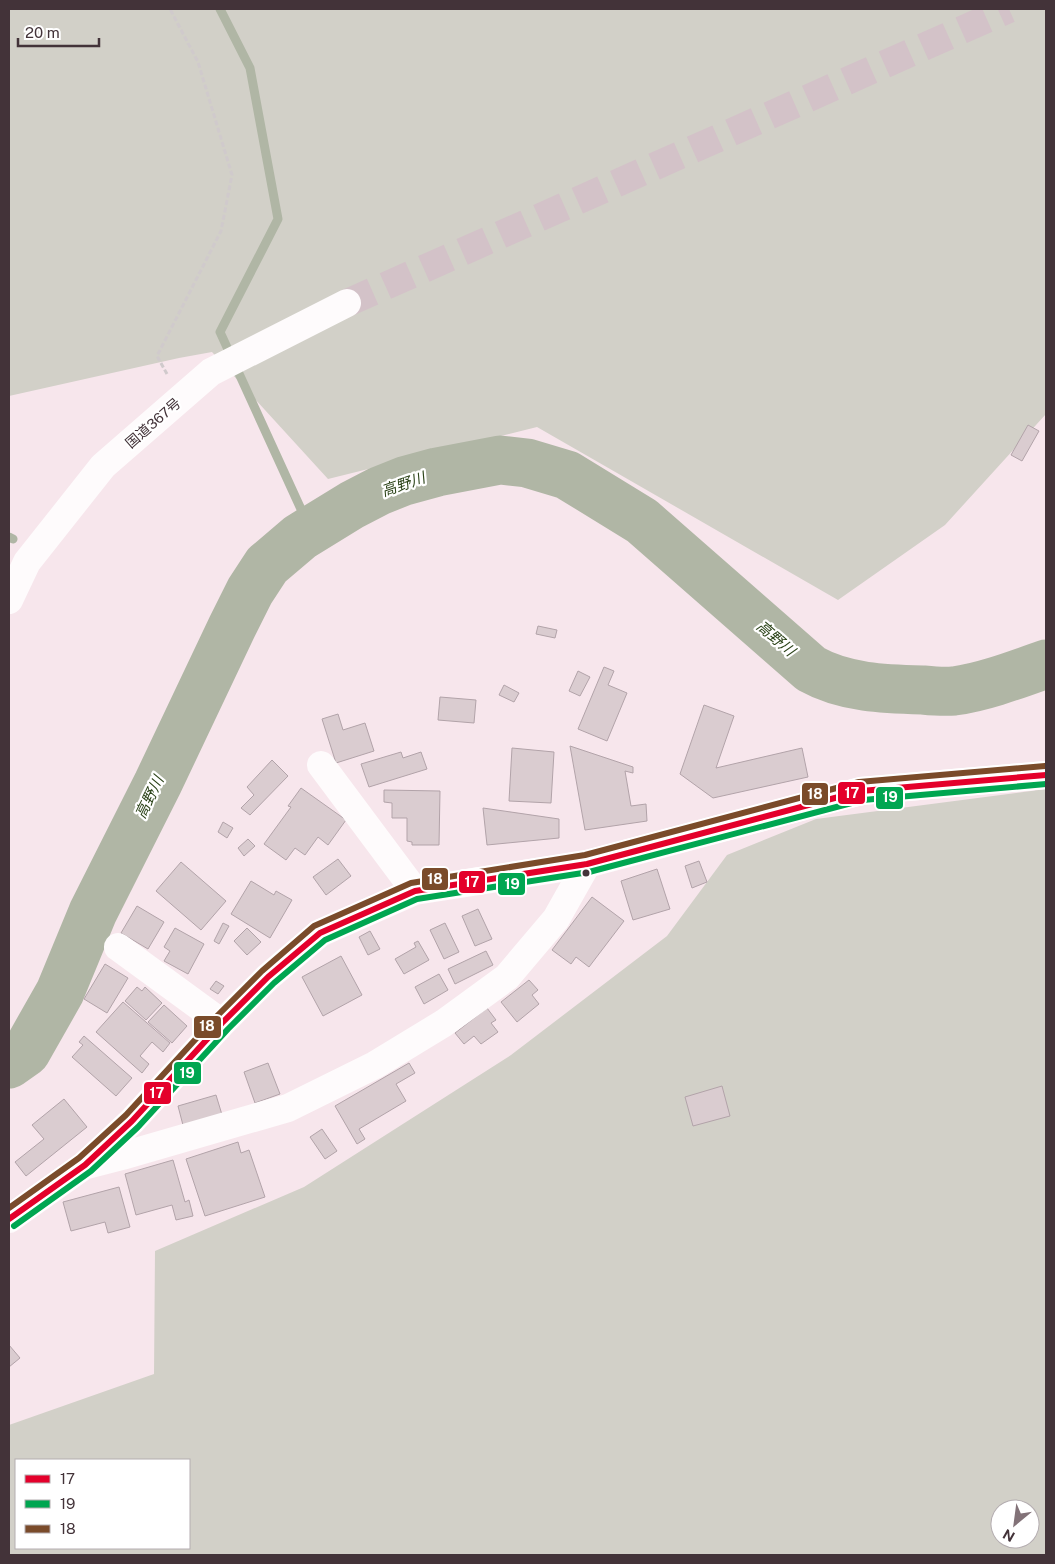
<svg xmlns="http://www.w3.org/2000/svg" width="1055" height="1564" font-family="'Public Sans','Noto Sans JP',sans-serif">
<rect width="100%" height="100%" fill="#f7e6ec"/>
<path fill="#d2d0c8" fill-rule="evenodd" d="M9,9H1046V414L945,525L838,600L537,427L328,479L212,352L179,358L9,396Z
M1046,789V1555H9V1425L154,1374L155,1251L304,1187L511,1055L667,936L727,855L816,819ZM16,1460H189V1548H16ZM1000,1509H1030V1539H1000Z"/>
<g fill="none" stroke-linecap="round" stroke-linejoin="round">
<path stroke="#b0b6a5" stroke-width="9" d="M220,9L250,68L278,219L220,332L311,531
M9,537L13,539"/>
<path stroke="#b0b6a5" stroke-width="49" d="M9,1064L26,1052L60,992L93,912L158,783L232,627L250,591L267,565L300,537L352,505L379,491L404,481L437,472L500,460L527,463L567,475L642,521L811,669C845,688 885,689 923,690C933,691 944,692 954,691C984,687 1018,674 1046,664"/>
</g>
<path fill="#daccd0" stroke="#b2a3a9" d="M1028,425L1039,431L1022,461L1011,455Z
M538,626L557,630L555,638L536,634Z
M604,667L614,671L608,685L627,693L607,741L578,729Z
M578,671L590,677L580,696L569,691Z
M504,685L519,693L514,702L499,695Z
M440,697L476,700L474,723L438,720Z
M704,705L734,716L716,768L802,748L808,777L713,798L680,774Z
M338,714L343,730L365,723L374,751L336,763L322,719Z
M570,746L633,767V773L625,771L631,806L646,804L647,821L585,830Z
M512,748L554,752L551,803L509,801Z
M401,752L403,758L421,752L427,769L369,787L361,764Z
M272,760L288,776L250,815L241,808L254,795L247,787Z
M301,788L346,820L328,845L318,837L305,855L295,848L286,860L264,844L291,807L288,806Z
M384,790L440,791L439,845H412V842L407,841V818H392V803L384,802Z
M483,808L559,819V838L487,845Z
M223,822L233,828L227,838L218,832Z
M248,839L255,846L244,856L238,848Z
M338,859L351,876L326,895L313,877Z
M699,861L707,882L692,888L685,866Z
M181,862L226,901L201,930L156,891Z
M657,869L670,909L633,920L621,881Z
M251,881L274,895L276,891L292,900L270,938L231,914Z
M592,897L624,921L589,967L576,957L571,964L552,950Z
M137,906L164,922L148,949L121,933Z
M478,909L492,939L475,946L462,916Z
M223,923L229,926L219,944L214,941Z
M445,923L459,952L444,959L430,930Z
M175,928L204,944L188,974L164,961L170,951L164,947Z
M247,928L261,942L247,955L234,941Z
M370,931L380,949L368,955L359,937Z
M418,941L429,960L404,974L395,959L416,947L414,943Z
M486,951L493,965L455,984L448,969Z
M341,956L362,995L323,1016L302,977Z
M105,964L128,978L107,1013L84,999Z
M439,974L448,990L424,1004L415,987Z
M529,980L538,990L532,995L539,1004L517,1022L501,1002Z
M216,981L224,986L218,994L210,989Z
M137,987L142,991L145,987L162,1003L146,1020L125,1001Z
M123,1002L170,1043L163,1052L152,1042L140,1056L149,1064L142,1073L96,1032Z
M164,1005L187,1026L172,1043L148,1022Z
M487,1008L496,1020L491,1023L498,1032L481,1044L474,1036L464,1044L455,1033Z
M84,1036L132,1078L116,1096L72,1057L83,1045L79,1042Z
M268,1063L280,1094L255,1103L244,1072Z
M409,1063L415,1073L396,1084L406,1101L359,1129L365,1139L357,1144L335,1106Z
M722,1086L730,1116L693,1126L685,1097Z
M216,1095L223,1118L184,1129L178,1106Z
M64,1099L87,1127L26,1176L15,1162L44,1139L32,1125Z
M322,1129L337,1151L325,1159L310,1137Z
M238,1142L241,1153L249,1150L265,1197L205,1216L186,1159Z
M173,1160L185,1202L189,1200L193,1216L176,1220L172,1205L136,1215L125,1174Z
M119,1187L130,1227L108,1233L105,1222L71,1231L63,1202Z
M9,1345L20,1358L9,1367Z"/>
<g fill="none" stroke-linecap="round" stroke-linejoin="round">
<path stroke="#d3c2c8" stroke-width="28" stroke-dasharray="28 14" stroke-linecap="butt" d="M347,303L1009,9"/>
<path stroke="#d0cacc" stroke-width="3" stroke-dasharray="5 2.5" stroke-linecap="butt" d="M167,374L157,356L221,231L232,175L198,62L170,9"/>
<path stroke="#fefbfc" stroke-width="28" d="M321,765L415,891
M118,947L222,1023
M87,1165L122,1156L288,1108L375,1065L444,1023L507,977L556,919L587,864
M9,1219L85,1165L132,1121L222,1023L268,977L320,933L415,891L587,864L861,791L1046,775"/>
<path stroke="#fefbfc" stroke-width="28" d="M9,600L27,562L103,466L211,372L347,303"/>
<defs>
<path id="bus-1" d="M9,1219L85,1165L132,1121L222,1023L268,977L320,933L415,891L587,864L861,791L1046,775"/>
<path id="bus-2" d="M14,1226L91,1171L138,1127L228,1029L274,983L325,940L417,899L589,872L863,800L1046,784"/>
<path id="bus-3" d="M9,1208L79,1158L126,1115L216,1017L262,971L314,926L411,883L585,855L859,782L1045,766"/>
</defs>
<use href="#bus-1" stroke="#fff" stroke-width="10"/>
<use href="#bus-2" stroke="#fff" stroke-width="10"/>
<use href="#bus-3" stroke="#fff" stroke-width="10"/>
<use href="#bus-1" stroke="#e4002b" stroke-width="6"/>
<use href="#bus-2" stroke="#00a651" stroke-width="6"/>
<use href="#bus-3" stroke="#7a4b2a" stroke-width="6"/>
</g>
<circle fill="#433339" stroke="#fff" stroke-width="2" cx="586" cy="873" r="4.5"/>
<g text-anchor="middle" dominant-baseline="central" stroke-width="4.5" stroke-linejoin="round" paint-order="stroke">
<g font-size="14" fill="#433339" stroke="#fff">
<text transform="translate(153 423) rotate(-41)">国道367号</text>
</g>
<g font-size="15" font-style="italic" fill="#2b4318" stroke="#fff">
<text transform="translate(403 484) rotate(-19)">高野川</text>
<text transform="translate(776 638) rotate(41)">高野川</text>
<text transform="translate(149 797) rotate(-64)">高野川</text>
</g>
</g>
<g stroke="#fff" stroke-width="2">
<rect x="837" y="781" width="29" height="24" rx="5" fill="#e4002b"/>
<rect x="801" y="782" width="28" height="24" rx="5" fill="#7a4b2a"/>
<rect x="875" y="786" width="29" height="24" rx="5" fill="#00a651"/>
<rect x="421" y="867" width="28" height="24" rx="5" fill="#7a4b2a"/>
<rect x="458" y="870" width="28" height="24" rx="5" fill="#e4002b"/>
<rect x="497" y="872" width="29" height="24" rx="5" fill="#00a651"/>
<rect x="193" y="1015" width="29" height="24" rx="5" fill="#7a4b2a"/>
<rect x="173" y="1061" width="29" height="24" rx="5" fill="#00a651"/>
<rect x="143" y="1081" width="29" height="24" rx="5" fill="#e4002b"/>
</g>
<g font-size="14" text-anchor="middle" font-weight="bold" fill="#fff">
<text x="852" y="798">17</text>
<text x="815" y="799">18</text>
<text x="890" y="802">19</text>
<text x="435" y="884">18</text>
<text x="472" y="887">17</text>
<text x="512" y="889">19</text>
<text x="207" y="1031">18</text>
<text x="187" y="1078">19</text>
<text x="157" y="1098">17</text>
</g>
<rect width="1055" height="1564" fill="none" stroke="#433339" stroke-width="20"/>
<rect x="15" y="1459" width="175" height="90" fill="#ffffff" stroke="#b4adb0"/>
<rect x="25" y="1475" width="25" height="8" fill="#e4002b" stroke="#b4adb0"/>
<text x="60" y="1484" font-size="15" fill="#433339">17</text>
<rect x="25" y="1500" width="25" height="8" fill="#00a651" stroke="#b4adb0"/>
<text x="60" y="1509" font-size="15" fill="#433339">19</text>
<rect x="25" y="1525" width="25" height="8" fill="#7a4b2a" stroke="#b4adb0"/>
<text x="60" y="1534" font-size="15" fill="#433339">18</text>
<g transform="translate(1015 1524) rotate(209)"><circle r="24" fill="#ffffff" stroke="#b4adb0"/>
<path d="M0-4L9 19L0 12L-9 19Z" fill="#827278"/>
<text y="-8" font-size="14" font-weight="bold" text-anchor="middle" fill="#433339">N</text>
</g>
<path d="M18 38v8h81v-8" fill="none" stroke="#433339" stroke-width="2.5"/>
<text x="25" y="38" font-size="15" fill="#433339" stroke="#ffffff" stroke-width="4" paint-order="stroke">20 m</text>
</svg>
